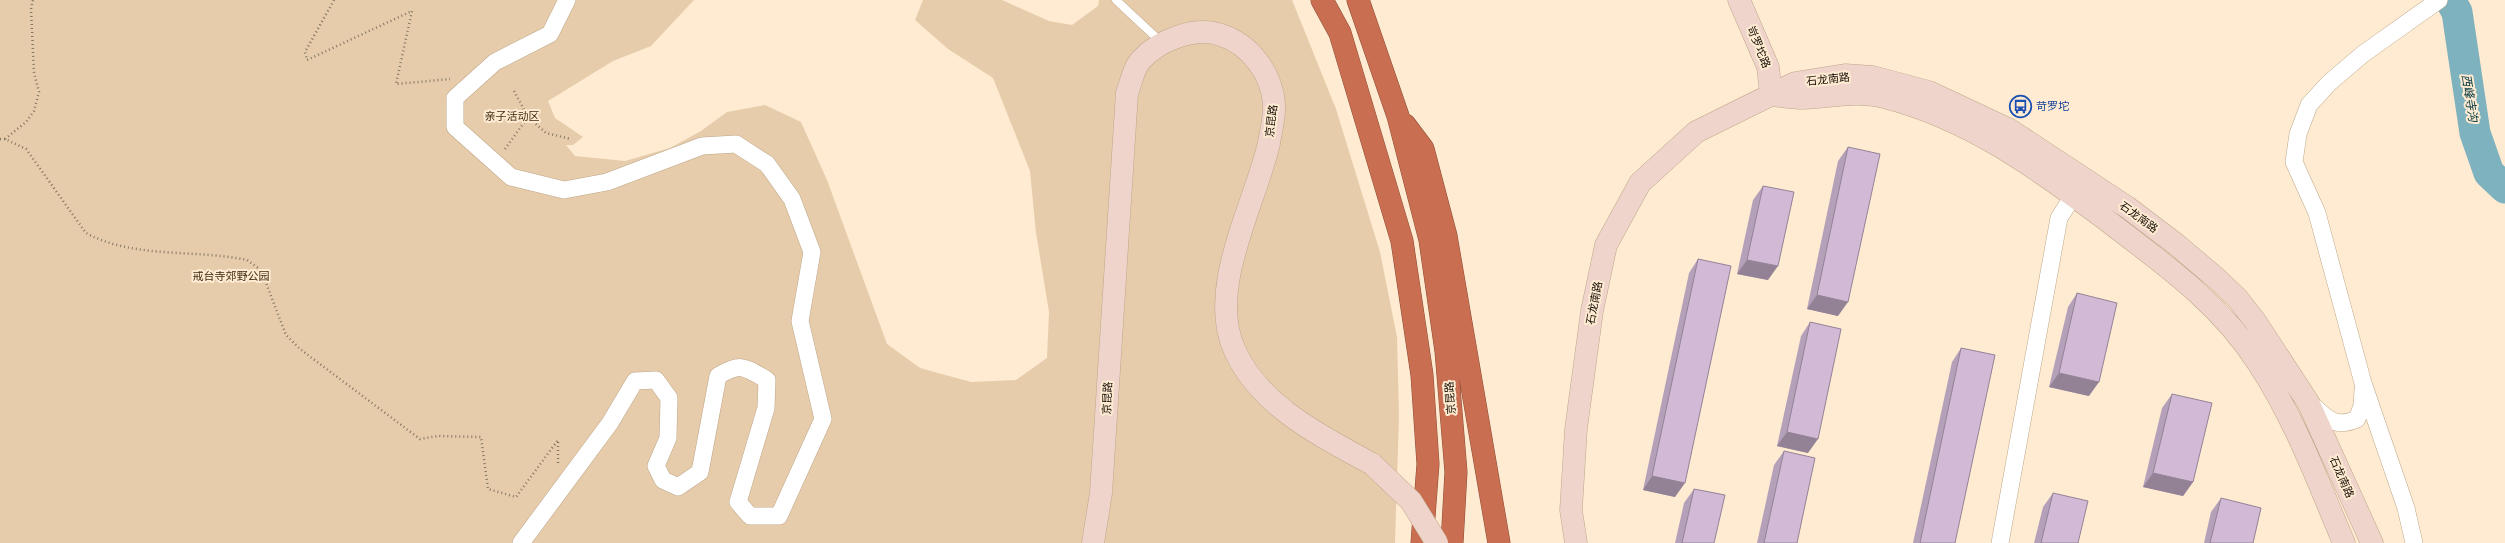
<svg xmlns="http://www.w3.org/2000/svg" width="2505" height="543" font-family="Mulish,'Noto Sans SC',sans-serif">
<rect width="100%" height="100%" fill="#feebd2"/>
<path fill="#e6ccab" d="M0,0H694L651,46L613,61L548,101L555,118L583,137L573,145H566L575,156L625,161L670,148L701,131L727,112L765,105L801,122L827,180L887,344L920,368L971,382L1016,380L1047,358L1049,312L1036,233L1030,171L993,78L948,49L915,20L923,0H1002L1049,21L1072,25L1098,6L1099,0H1292L1336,109L1380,252L1397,337L1399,416L1395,543H0Z"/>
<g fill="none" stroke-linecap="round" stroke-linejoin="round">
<path stroke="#7eb2be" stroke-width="31" d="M2450,0L2457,12L2475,133L2489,173L2505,188"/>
<defs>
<path id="lane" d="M1116,0L1161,42"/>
<path id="street" d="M2310,403C2327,418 2334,429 2357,419L2362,406L2363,390
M521,543L610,423L635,381L656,380L669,398L668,438L656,466L663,480L678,487L700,472L718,376C741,362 745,367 767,380L766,408L738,502L750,516H779L823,419L800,321L812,252L792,199L767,164L736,144L702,146L607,182L564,190L511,177L455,127V98L495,62L550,34L567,0
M2000,543L2059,218L2080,185
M2414,543L2406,508L2363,383L2317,213L2294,162L2298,134L2309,105L2329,83L2363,54L2439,0"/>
<path id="secondary" d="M1739,0L1768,67L1771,95
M1771,95C1782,96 1792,98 1803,98C1830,97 1857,90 1884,97C1968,118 2037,168 2105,219C2162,263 2219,302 2258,363C2295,419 2318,482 2344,543
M1093,543L1101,493L1127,93C1131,83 1134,67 1141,60C1159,40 1195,26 1221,35C1250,44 1272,74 1274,104C1275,116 1271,131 1269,143C1255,205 1206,289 1235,351C1261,407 1321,436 1372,464
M1576,543L1571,510L1576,429L1592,311L1606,245L1640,183L1696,132L1795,83L1845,75L1873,77L1929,92L2010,130L2127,207L2177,245L2216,278L2237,298L2255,321L2308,402L2372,543"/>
<path id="highway" d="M1322,0L1340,33L1402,241L1422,375L1428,464L1422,543
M1358,0L1398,116L1430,240L1446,351L1456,472L1452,543
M1405,125L1423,149L1446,236L1499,543"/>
</defs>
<use href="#lane" stroke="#bea789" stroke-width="9"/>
<use href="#street" stroke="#bea789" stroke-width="18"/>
<use href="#secondary" stroke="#bea789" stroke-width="23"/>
<use href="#highway" stroke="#8b4d36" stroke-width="23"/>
<path stroke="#857766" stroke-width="2.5" stroke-dasharray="1 3" stroke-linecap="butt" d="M334,0L305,52L307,60L412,11L396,84L450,79
M514,91L528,117L546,133L571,139
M0,139H5L26,149L86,233C134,259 195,249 247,260L261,270L286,335L300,349L420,439L438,436L481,437L488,489L516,497L558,440V465
M5,139L26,122L34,111L39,92L34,73L31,9L33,0
M505,149L528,117"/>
<use href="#lane" stroke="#fff" stroke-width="8"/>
<use href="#street" stroke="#fff" stroke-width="17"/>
<use href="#secondary" stroke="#efd4cb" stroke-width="22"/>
<use href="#highway" stroke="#ca6e51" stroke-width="22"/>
<defs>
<path id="secondary-bridge" d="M1372,464L1411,501L1437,543"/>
</defs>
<use href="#secondary-bridge" stroke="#bea789" stroke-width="23" stroke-linecap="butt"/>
<use href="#secondary-bridge" stroke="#efd4cb" stroke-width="22"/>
</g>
<path fill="#b5a0b9" d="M1848,147L1838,316L1807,309L1838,161Z
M1763,186L1768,280L1737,274L1753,200Z
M1698,259L1675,497L1643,490L1689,273Z
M2077,293L2089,396L2049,387L2068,307Z
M1810,322L1808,453L1777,446L1801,336Z
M1961,348L1955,543H1913L1952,362Z
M2172,394L2193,482L2183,496L2143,487L2162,408Z
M1784,451L1797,543H1757L1774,465Z
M1694,489L1714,543H1675L1684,503Z
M2053,493L2078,543H2034L2043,507Z
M2221,498L2253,543H2204L2211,512Z"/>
<path fill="#938296" d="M1747,260L1778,266L1768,280L1737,274Z
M1817,295L1848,302L1838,316L1807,309Z
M2059,373L2099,382L2089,396L2049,387Z
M1787,432L1818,439L1808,453L1777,446Z
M2153,473L2193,482L2183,496L2143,487Z
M1652,476L1685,483L1675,497L1643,490Z"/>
<path fill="#d2bad7" stroke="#938296" d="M1848,147L1880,154L1848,302L1817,295Z
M1763,186L1794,192L1778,266L1747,260Z
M1698,259L1731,266L1685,483L1652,476Z
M2077,293L2117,303L2099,382L2059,373Z
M1810,322L1841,329L1818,439L1787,432Z
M1961,348L1995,355L1955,543H1920Z
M2172,394L2212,403L2193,482L2153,473Z
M1784,451L1815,458L1797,543H1764Z
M1694,489L1725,495L1714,543H1682Z
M2053,493L2088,501L2078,543H2041Z
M2221,498L2261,508L2253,543H2210Z"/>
<defs>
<symbol id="bus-ring" viewBox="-11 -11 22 22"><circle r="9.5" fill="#feebd2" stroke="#1a4fb4" stroke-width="1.5"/><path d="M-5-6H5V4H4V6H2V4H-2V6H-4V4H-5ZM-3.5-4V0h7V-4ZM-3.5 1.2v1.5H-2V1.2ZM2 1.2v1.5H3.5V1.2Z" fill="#1a4fb4"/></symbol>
</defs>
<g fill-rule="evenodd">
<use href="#bus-ring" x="2008" y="94" width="25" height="25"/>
</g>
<g text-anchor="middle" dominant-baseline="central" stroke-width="4" stroke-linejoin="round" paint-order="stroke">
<g font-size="11" fill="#170f05" stroke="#feebd2">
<text transform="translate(1759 47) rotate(68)">岢罗坨路</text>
<text transform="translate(1828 79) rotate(-6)">石龙南路</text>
<text transform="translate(1271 121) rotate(-83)">京昆路</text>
<text transform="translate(2139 217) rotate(36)">石龙南路</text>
<text transform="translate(1594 303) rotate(-79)">石龙南路</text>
<text transform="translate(1107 398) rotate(-87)">京昆路</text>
<text transform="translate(1450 398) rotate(-94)">京昆路</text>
<text transform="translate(2342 477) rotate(66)">石龙南路</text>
</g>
<g font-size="11" fill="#164399" stroke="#feebd2" text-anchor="start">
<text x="2036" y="106">苛罗坨</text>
</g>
<g font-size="11" fill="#3f2b0e" stroke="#feebd2">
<text x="512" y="116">亲子活动区</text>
<text x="231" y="276">戒台寺郊野公园</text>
</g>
<g font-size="12" font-style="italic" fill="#053841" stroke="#feebd2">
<text transform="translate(2470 98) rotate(81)">西峰寺沟</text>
</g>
</g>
</svg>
